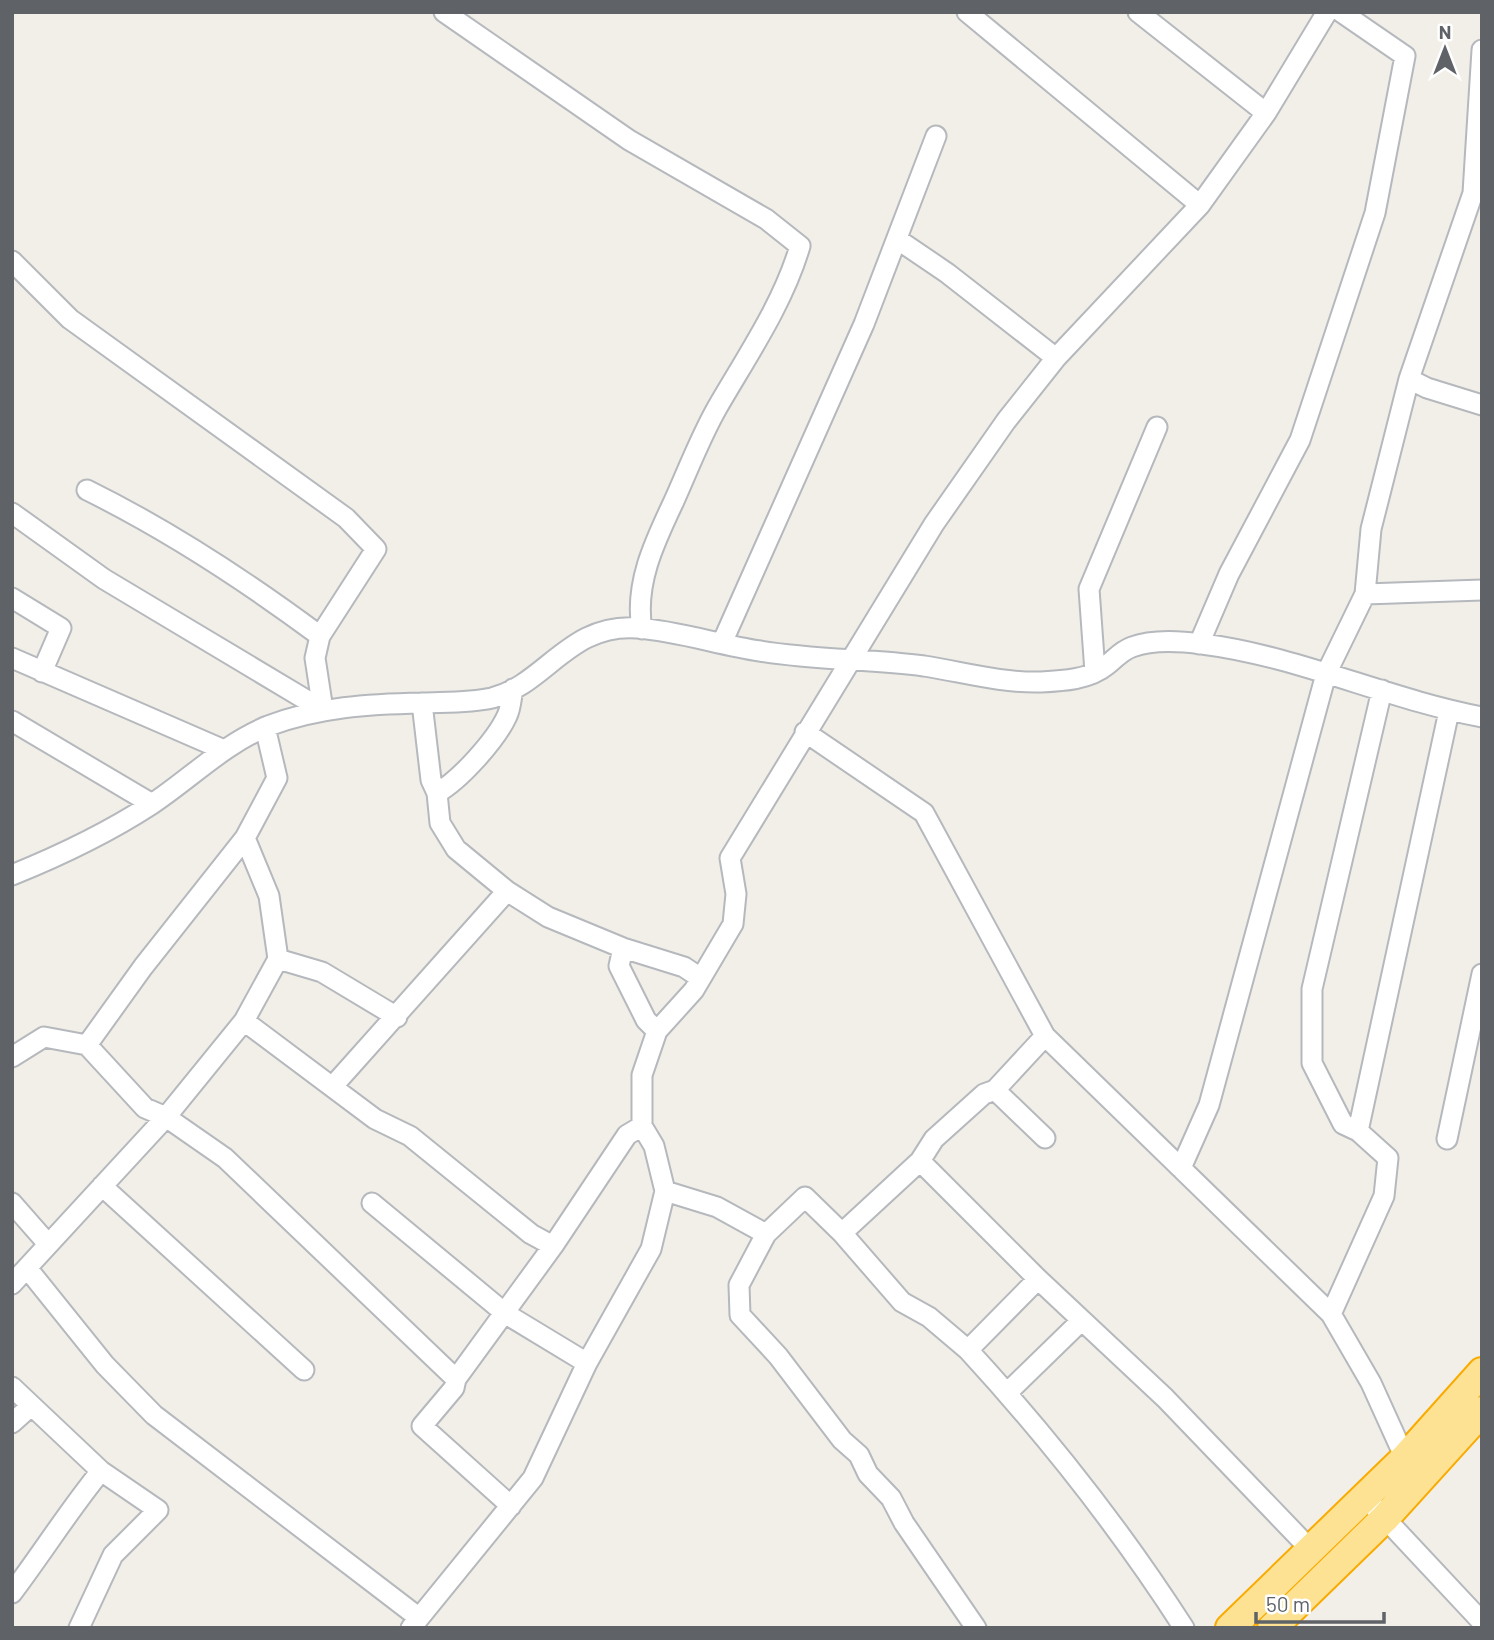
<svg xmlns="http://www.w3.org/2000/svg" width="1494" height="1640" font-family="Barlow,sans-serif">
<rect width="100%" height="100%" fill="#f1efe8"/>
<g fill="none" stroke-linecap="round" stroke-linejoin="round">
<defs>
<path id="minor" d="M444,12L629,140L766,219L800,246C783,304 747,356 717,408C700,438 688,470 674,501C655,541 634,584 642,629
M967,12L1200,205
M1138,12L1266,113
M897,239L947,273L1056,358
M12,261L70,319L346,518L376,549L320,636L315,658L323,710
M1409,379L1427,388L1482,405
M87,490C170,531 246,581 320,636
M12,513L104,579L323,710
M1365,594L1482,590
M12,598L61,628L42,672
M722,643L864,324L936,136
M1199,644L1229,574L1300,440L1375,213L1405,56L1341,12
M12,658L224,750
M1095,672L1089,589L1157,427
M422,703L431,780L437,793L440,823L456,849L507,891L548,917L623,948L684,967L699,977
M12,721L152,804
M805,732L924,813L1045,1036L1331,1314L1371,1383L1405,1458
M437,793C460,780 496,740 507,716C511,708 511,698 513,689
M12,875C59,856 109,832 152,804C191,778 224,744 268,726C318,707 369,704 422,703C445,702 470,703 492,698C546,684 569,623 637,628C679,631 719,645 760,651C814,660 870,659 924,666C963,672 1000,683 1040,682C1062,681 1089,680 1107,665C1116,658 1121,651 1132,647C1153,639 1180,641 1202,644C1298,656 1387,699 1482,717
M623,948L619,966L646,1020L657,1031
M278,959L322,972L397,1017
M244,1021L375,1119L410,1136L531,1234L553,1246
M87,1045L143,967L245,838L277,778L265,727
M12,1057L44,1037L87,1045L145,1108L166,1117L225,1158L456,1379
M333,1086L507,891
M995,1090L1045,1138
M1358,1131L1449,711
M1447,1139L1482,974
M920,1161L1038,1279
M1181,1168L1209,1105L1326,674L1365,594L1371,529L1409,379L1473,193L1482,50
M102,1186L304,1370
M665,1191L717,1207L766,1234
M12,1203L48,1244
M372,1203L506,1314L587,1363L533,1478L411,1628
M842,1233L920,1161L934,1139L984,1094L995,1090L1045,1036
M27,1268L105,1365L154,1415L418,1617
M12,1284L166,1117L244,1021L278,959L269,896L245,838
M1331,1314L1384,1196L1388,1158L1358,1131L1343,1124L1312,1063V989L1382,690
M968,1350L929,1317L902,1302L842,1233L805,1197L766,1234L739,1285L740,1315L778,1356L842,1440L859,1455L868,1474L891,1498L904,1523L976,1628
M587,1363L651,1249L665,1191L654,1146L642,1126V1075L657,1031L694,990L733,924L736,894L730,858L934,524L1006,421L1056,358L1200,205L1266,113L1327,12
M12,1387L101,1471L158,1510L113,1555L79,1628
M1007,1393L1081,1321
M12,1423L31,1406
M1365,1497L1482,1622
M511,1506L422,1426L454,1388L456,1379L553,1246L627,1135L642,1126
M12,1593C43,1552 69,1510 101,1471
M1184,1628C1121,1530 1047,1436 968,1350L1038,1279L1165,1398L1311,1550"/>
<path id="highway" d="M1230,1628L1405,1458L1482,1372
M1272,1628L1385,1518L1482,1411"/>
</defs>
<use href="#minor" stroke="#b5b8bc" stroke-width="23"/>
<use href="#highway" stroke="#f9ab00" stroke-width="32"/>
<use href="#minor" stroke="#fff" stroke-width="19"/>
<use href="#highway" stroke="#fde293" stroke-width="28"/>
</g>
<rect width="1494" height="1640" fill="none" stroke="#5f6368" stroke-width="28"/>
<g transform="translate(1445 49)" stroke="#ffffff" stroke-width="5" paint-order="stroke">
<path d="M0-5L12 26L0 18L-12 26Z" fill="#5f6368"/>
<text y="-10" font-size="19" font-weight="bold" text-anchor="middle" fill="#5f6368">N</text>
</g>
<path d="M1256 1612v10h128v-10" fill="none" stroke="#5f6368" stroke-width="3.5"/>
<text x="1266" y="1612" font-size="21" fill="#5f6368" stroke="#ffffff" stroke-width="5" paint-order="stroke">50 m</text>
</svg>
